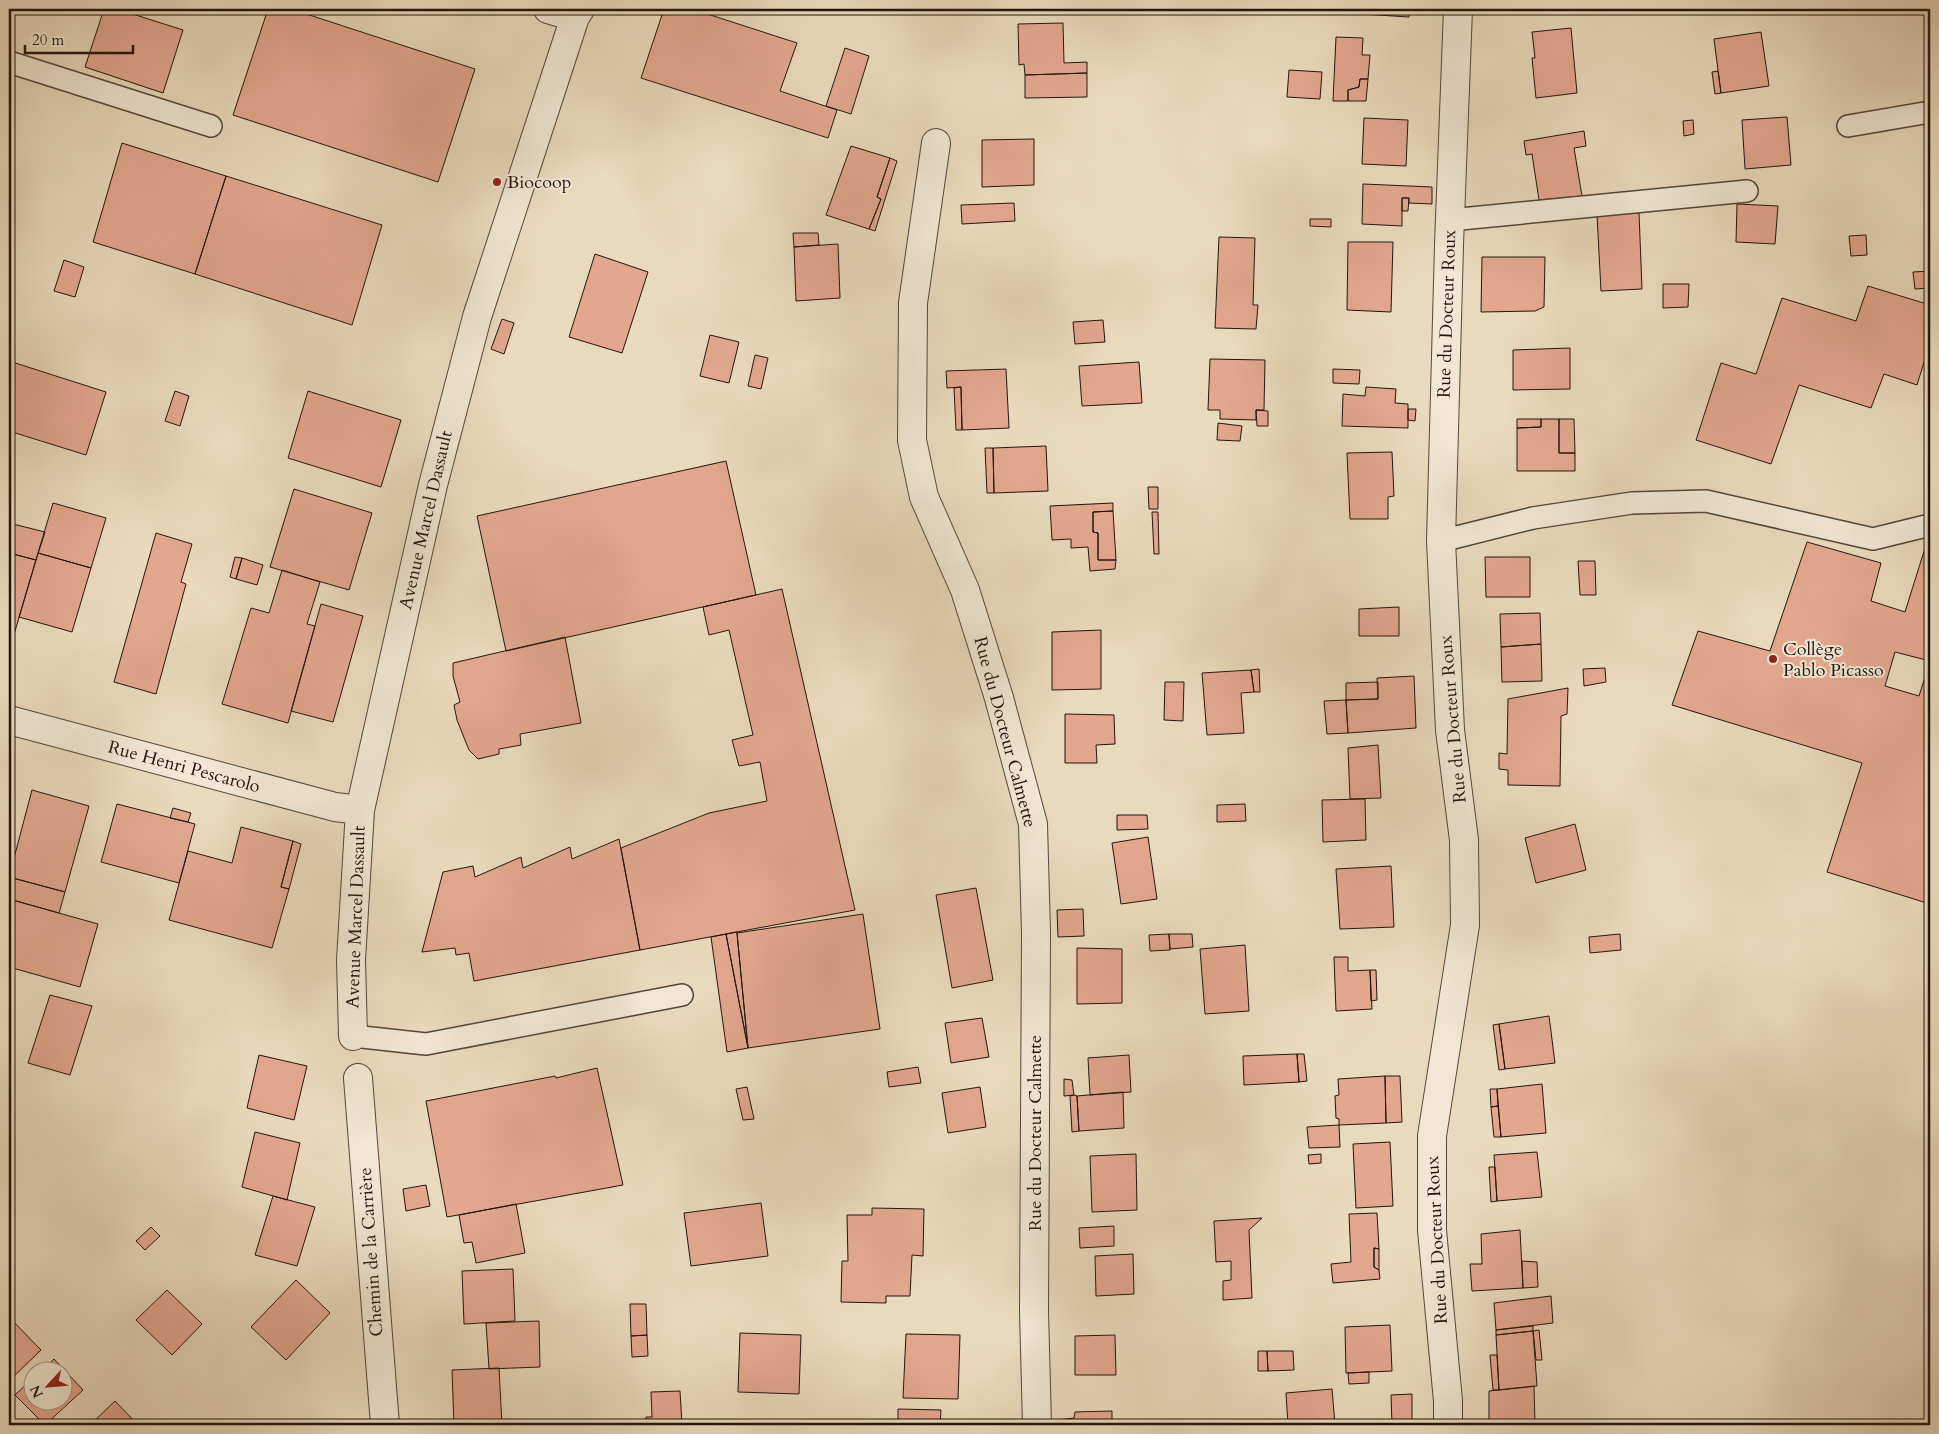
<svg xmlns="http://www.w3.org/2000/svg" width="1939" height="1434" font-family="Cardo,serif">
<rect width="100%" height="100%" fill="#eadabd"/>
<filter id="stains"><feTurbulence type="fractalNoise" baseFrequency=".004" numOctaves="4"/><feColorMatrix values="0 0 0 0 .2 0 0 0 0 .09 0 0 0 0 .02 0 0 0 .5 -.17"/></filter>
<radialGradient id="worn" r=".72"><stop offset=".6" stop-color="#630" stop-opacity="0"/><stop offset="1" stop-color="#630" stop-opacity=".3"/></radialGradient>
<path fill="#e3a790" stroke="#23140e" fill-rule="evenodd" d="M104,9H117L183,30L163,93L85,67Z
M268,9H291L475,69L438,182L233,115Z
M664,9H692L797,43L780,91L837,110L828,138L641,78Z
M1362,9H1410L1409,17L1362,14Z
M1063,23L1064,63L1087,62V73L1025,75L1024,64L1019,65L1018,24Z
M1571,28L1577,93L1536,98L1532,58H1535L1532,32Z
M1761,32L1769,86L1721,93L1714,39Z
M1336,37L1363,38L1362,55H1370L1368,79H1360L1359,87L1348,90V101H1333Z
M845,48L869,56L851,114L826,106Z
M1289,70L1322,72L1320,99L1287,97Z
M1718,71L1721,93L1715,94L1712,72Z
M1087,73V97L1025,98V75Z
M1360,79H1368L1366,101H1348V90L1359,87Z
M1787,117L1791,165L1745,169L1742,120Z
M1364,118L1408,120L1406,166L1362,164Z
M1693,120L1694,134L1684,136L1683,121Z
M1584,131L1586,146L1574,148L1582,196L1539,200L1532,154L1526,155L1524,141Z
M1034,139V185L982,187V140Z
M122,143L226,176L195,274L93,242Z
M851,146L890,158L877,197L881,199L869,229L826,215Z
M890,158L897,161L875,231L869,229L881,199L877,197Z
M226,176L382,225L352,325L195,274Z
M1363,184L1432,187V204L1409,203V198H1402V226L1362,224Z
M1402,198H1409L1408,211H1402Z
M1014,203L1015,221L962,224L961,205Z
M1737,204L1778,206L1775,244L1736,242Z
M1639,213L1642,289L1601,291L1597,215Z
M1310,219H1331V227L1310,226Z
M793,233H818L819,245L794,247Z
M1866,235L1867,255L1851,256L1849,236Z
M1219,237L1255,238L1253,305H1258L1256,329L1215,328Z
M1348,242H1393L1391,312L1347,310Z
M838,244L840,298L796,301L794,247Z
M595,254L648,272L622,353L569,337Z
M1482,257H1545L1544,307L1535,311L1481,312Z
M64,260L84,267L75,297L54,291Z
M1930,271V288L1915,289L1913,272Z
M1663,284H1689L1688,307L1663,308Z
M1868,286L1930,305V343L1917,385L1884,374L1871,408L1799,385L1771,464L1696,440L1721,363L1756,374L1782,298L1856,321Z
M502,319L514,323L504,354L491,349Z
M1103,320L1105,342L1075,344L1073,322Z
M710,335L739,342L729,383L700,376Z
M1570,348V389L1513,390V350Z
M755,355L768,358L761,389L748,386Z
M1210,359L1265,360L1264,410H1256V420L1220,419V410H1208Z
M9,361L106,392L86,455L9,431Z
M1139,362L1142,403L1082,406L1079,366Z
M1006,369L1009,428L962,430L961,387L947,388L946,371Z
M1333,369L1360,370L1359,384L1333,383Z
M961,387L962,430H956L954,388Z
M1366,387L1396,389L1395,403L1408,404V428L1342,426L1343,394L1365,396Z
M175,391L189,396L180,426L165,421Z
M308,391L401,420L381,487L288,458Z
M1408,409H1416L1415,421L1408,420Z
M1256,410L1268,411V426H1257Z
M1517,419H1541V427L1517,428Z
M1541,419H1559V453H1575V471H1517V428L1541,427Z
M1559,419H1574L1575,453H1559Z
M1218,423L1242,426L1240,441L1217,440Z
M1046,446L1048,491L994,493L993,448Z
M985,448H993L994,493H987Z
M1392,452L1394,496L1388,497V519H1350L1347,453Z
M726,461L756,595L506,651L477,516Z
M1148,487H1158V509H1149Z
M294,489L372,513L349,590L270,567Z
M53,503L106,518L91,568L38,553Z
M1113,503V511L1093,512V532L1098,533V560H1116L1115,569L1090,571L1088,547L1071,548V539L1052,540L1050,506Z
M1113,511L1116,560H1098V533L1093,532V512Z
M1152,512H1158L1159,554H1154Z
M9,523L45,532L36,560L9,553Z
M1930,532V904L1827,872L1862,763L1672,705L1698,631L1770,651L1807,542L1881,563L1871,601L1905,612ZM1895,652L1930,661L1919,696L1885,686Z
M156,533L192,544L181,582L186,584L156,694L114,682Z
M9,553L36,560L13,638L9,636Z
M38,553L91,568L72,632L19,617Z
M235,557L242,558L236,579L230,577Z
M1485,557H1530V597H1486Z
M242,558L263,565L257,585L236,579Z
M1578,561H1595L1596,595H1580Z
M282,570L320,582L307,624L315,626L288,723L222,704L251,608L269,613Z
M782,589L855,910L640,950L621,848L709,813L767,801L760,762L739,766L732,740L753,735L729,630L709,635L703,607Z
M321,604L363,616L333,722L291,711Z
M1399,607V636H1359V609Z
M1540,613L1541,644L1501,647L1500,614Z
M1101,630V689L1052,690V632Z
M565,637L581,723L520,734L521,745L499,749V754L478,759L469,750L457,720L454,705L460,702L453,676V663Z
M1541,644L1542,681L1502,682L1501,647Z
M1605,668L1606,682L1584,686L1583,669Z
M1259,669L1260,692H1254L1251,670Z
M1251,670L1254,692L1241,693L1244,733L1207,735L1202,673Z
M1414,676L1416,728L1348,733L1346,700L1378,699L1377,678Z
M1165,682H1184L1183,721L1164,720Z
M1378,682V699L1346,700V683Z
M1568,688L1567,714L1561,716L1560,786L1508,785V770L1499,769V753L1507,754L1508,699Z
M1346,700L1348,733L1327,734L1324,701Z
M1065,714L1114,715L1115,744L1096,745L1097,763H1065Z
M1378,745L1381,798L1350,799L1348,748Z
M32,790L89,806L65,892L9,877Z
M1365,799L1366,840L1323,842L1322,800Z
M117,804L195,824L179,883L101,862Z
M1245,804L1246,821L1217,822V805Z
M173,808L191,813L188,822L170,818Z
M1117,815H1147L1148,829L1117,830Z
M1575,824L1586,870L1536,883L1525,838Z
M241,827L293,841L281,887L289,889L272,948L169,920L188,851L232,863Z
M1148,837L1157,899L1121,904L1112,843Z
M619,839L640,950L474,981L469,953L456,955L455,948L422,952L443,872L473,866L475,877L521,857L523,868L570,847L572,859Z
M293,841L301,844L289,889L281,887Z
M1391,866L1394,927L1340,929L1336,869Z
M9,877L65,892L59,913L9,899Z
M976,888L993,980L952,988L936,895Z
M9,899L98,924L80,987L9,967Z
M1083,909L1084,936L1058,937L1057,910Z
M863,914L880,1029L748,1048L737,933Z
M737,932V933L748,1048L726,934Z
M726,934L748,1048L727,1052L711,937Z
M1169,934H1192L1193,947L1170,949Z
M1169,934L1170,950L1150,951L1149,935Z
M1620,934L1621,950L1590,953L1589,937Z
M1245,945L1249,1011L1205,1014L1200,949Z
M1077,948L1122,949V1003L1077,1004Z
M1334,957H1348V971L1370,970L1372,1009L1336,1011Z
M1370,970H1376L1377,1000L1371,1001Z
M50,995L92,1006L70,1075L28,1063Z
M1549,1016L1555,1063L1505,1069L1499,1024Z
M982,1018L989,1057L951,1063L945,1023Z
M1499,1024L1505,1069L1499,1070L1493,1025Z
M1297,1054H1304L1307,1081L1299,1082Z
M1297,1054L1299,1082L1244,1085L1243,1056Z
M259,1055L307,1066L294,1120L247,1108Z
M1129,1055L1131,1092L1090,1095L1088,1058Z
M918,1067L921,1083L889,1087L887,1072Z
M597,1068L623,1185L447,1217L426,1101L555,1076L556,1078Z
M1385,1076H1400L1402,1122L1386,1123Z
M1385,1076L1386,1123L1339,1125V1119L1336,1118L1335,1096L1339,1095L1338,1079Z
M1064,1079L1072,1080L1074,1095L1064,1096Z
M1542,1084L1546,1133L1501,1137L1497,1089Z
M747,1087L754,1119L743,1120L736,1089Z
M980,1087L986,1127L948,1133L942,1093Z
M1490,1089H1497L1498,1106L1491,1107Z
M1123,1092L1124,1128L1079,1131L1077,1096Z
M1074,1095L1077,1096L1079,1131L1072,1132L1070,1096Z
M1498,1106L1501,1137H1494L1491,1107Z
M1339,1125L1340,1147L1309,1148L1307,1127Z
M255,1132L300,1143L287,1200L242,1187Z
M1390,1142L1393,1206L1356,1208L1353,1144Z
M1537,1152L1542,1197L1497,1201L1494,1155Z
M1136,1154L1137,1210L1092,1212L1090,1156Z
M1321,1154V1163L1309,1164L1308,1155Z
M1489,1167H1495L1497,1201L1491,1202Z
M426,1185L430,1206L406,1211L403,1189Z
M273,1196L315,1207L297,1266L255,1255Z
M761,1203L768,1256L691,1266L684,1213Z
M516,1204L525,1253L476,1263L472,1242L464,1243L459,1215Z
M872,1208L924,1209L923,1256L912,1255L910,1296H886V1303L841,1302L842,1261H848L847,1215H872Z
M1377,1213L1379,1249L1374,1248V1267L1379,1270L1380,1279L1333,1283L1331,1264L1351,1262L1349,1214Z
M1262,1218L1249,1230L1252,1298L1223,1300V1281L1231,1280V1261L1216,1262L1214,1221Z
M1114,1226V1246L1080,1248L1079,1228Z
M151,1227L160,1236L145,1250L136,1241Z
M1520,1230L1523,1288L1472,1291L1470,1264H1482L1481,1234Z
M1374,1248L1379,1249V1270L1374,1267Z
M1133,1254L1134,1294L1096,1296L1095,1256Z
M1522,1261L1537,1262L1538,1287L1523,1288Z
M513,1269L515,1321L464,1324L462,1271Z
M296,1280L330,1313L286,1360L251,1327Z
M167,1290L202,1324L172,1355L136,1320Z
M1551,1296L1553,1323L1496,1330L1494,1303Z
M630,1304H646L647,1335L631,1336Z
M9,1317L41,1350L9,1381Z
M539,1321L540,1367L489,1369L486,1323Z
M1390,1325L1392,1371L1346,1373L1345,1327Z
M1533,1326V1331L1496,1335V1330Z
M1539,1330L1542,1360H1536L1533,1331Z
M1533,1331L1537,1386L1499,1390L1496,1335Z
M740,1333L801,1335L799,1394L738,1392Z
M906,1334L960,1335L958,1399L903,1398Z
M647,1335L648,1356L632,1357L631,1336Z
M1115,1335L1116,1375H1075V1336Z
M1258,1351H1267L1268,1371H1258Z
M1267,1351H1293L1294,1370L1268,1371Z
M1490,1355H1497L1499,1390H1493Z
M54,1359L83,1390L45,1425L15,1395L32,1379V1402H62V1372H40Z
M499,1368L502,1425H454L452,1370Z
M1369,1372V1383L1349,1384L1348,1373Z
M1534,1386L1535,1425H1489V1391Z
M1332,1389L1335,1425H1288L1286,1393Z
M680,1391L682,1425H646V1417H652L651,1392Z
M1412,1394V1425H1392L1391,1395Z
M115,1401L138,1425H90Z
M898,1409L941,1410L940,1425H898Z
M1112,1411V1425H1057V1420L1074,1418L1075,1412Z"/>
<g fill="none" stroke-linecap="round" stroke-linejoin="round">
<defs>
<path id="service" d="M9,62L211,126
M1848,126L1930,112
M1450,220L1747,191
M1441,541L1533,518L1632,503L1706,501L1873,539L1926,526
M353,1036L426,1044L682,995"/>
<path id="minor" d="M548,9L575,17L580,9
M936,143L913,303L912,440L924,497L965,590L999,698L1033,824L1036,933L1034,1311L1037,1425
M9,720L335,807L360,810
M353,1036L351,960L360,810L433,485L477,317L575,17
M358,1078L385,1425
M1448,1425V1401L1432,1230V1136L1465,925L1464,840L1450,730L1441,541L1449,245L1458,9"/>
</defs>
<use href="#service" stroke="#55463a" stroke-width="24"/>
<use href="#minor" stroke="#55463a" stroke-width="30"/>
<use href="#service" stroke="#f1e7d4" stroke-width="21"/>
<use href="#minor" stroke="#f1e7d4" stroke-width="28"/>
</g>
<g fill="#8f2418" stroke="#f1e7d4" stroke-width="2">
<circle cx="497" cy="182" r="5"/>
<circle cx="1773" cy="659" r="5"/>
</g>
<g text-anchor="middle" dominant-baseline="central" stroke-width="4" stroke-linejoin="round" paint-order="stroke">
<g font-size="18" fill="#23140e" stroke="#f1e7d4" text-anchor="start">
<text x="507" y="182">Biocoop</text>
<text x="1783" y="649">Collège<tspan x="1783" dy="21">Pablo Picasso</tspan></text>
</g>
<g font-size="18" fill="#23140e" stroke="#f1e7d4">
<text transform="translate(1447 314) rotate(-88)">Rue du Docteur Roux</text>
<text transform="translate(426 520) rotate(-77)">Avenue Marcel Dassault</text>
<text transform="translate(1453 719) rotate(-95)">Rue du Docteur Roux</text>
<text transform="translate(1005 732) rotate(75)">Rue du Docteur Calmette</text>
<text transform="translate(184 767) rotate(15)">Rue Henri Pescarolo</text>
<text transform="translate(356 917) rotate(-88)">Avenue Marcel Dassault</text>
<text transform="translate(1035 1133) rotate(-90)">Rue du Docteur Calmette</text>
<text transform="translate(1437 1240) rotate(-93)">Rue du Docteur Roux</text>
<text transform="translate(371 1252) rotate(-94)">Chemin de la Carrière</text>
</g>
</g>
<rect width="1939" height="1434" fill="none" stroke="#eadabd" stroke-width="30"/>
<rect x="10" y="10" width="1919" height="1414" fill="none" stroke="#23140e" stroke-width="2.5"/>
<rect x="15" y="15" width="1909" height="1404" fill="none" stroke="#23140e"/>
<g transform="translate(48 1386) rotate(244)"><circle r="24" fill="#f1e7d4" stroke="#9f9385"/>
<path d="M0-4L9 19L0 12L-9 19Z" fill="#8f2418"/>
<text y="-8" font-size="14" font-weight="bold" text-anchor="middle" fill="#23140e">N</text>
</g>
<path d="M25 45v8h108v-8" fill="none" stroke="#23140e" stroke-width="2.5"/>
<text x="32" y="45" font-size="15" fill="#23140e" stroke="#f1e7d4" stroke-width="4" paint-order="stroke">20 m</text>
<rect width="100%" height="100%" filter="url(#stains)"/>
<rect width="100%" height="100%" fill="url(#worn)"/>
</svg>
